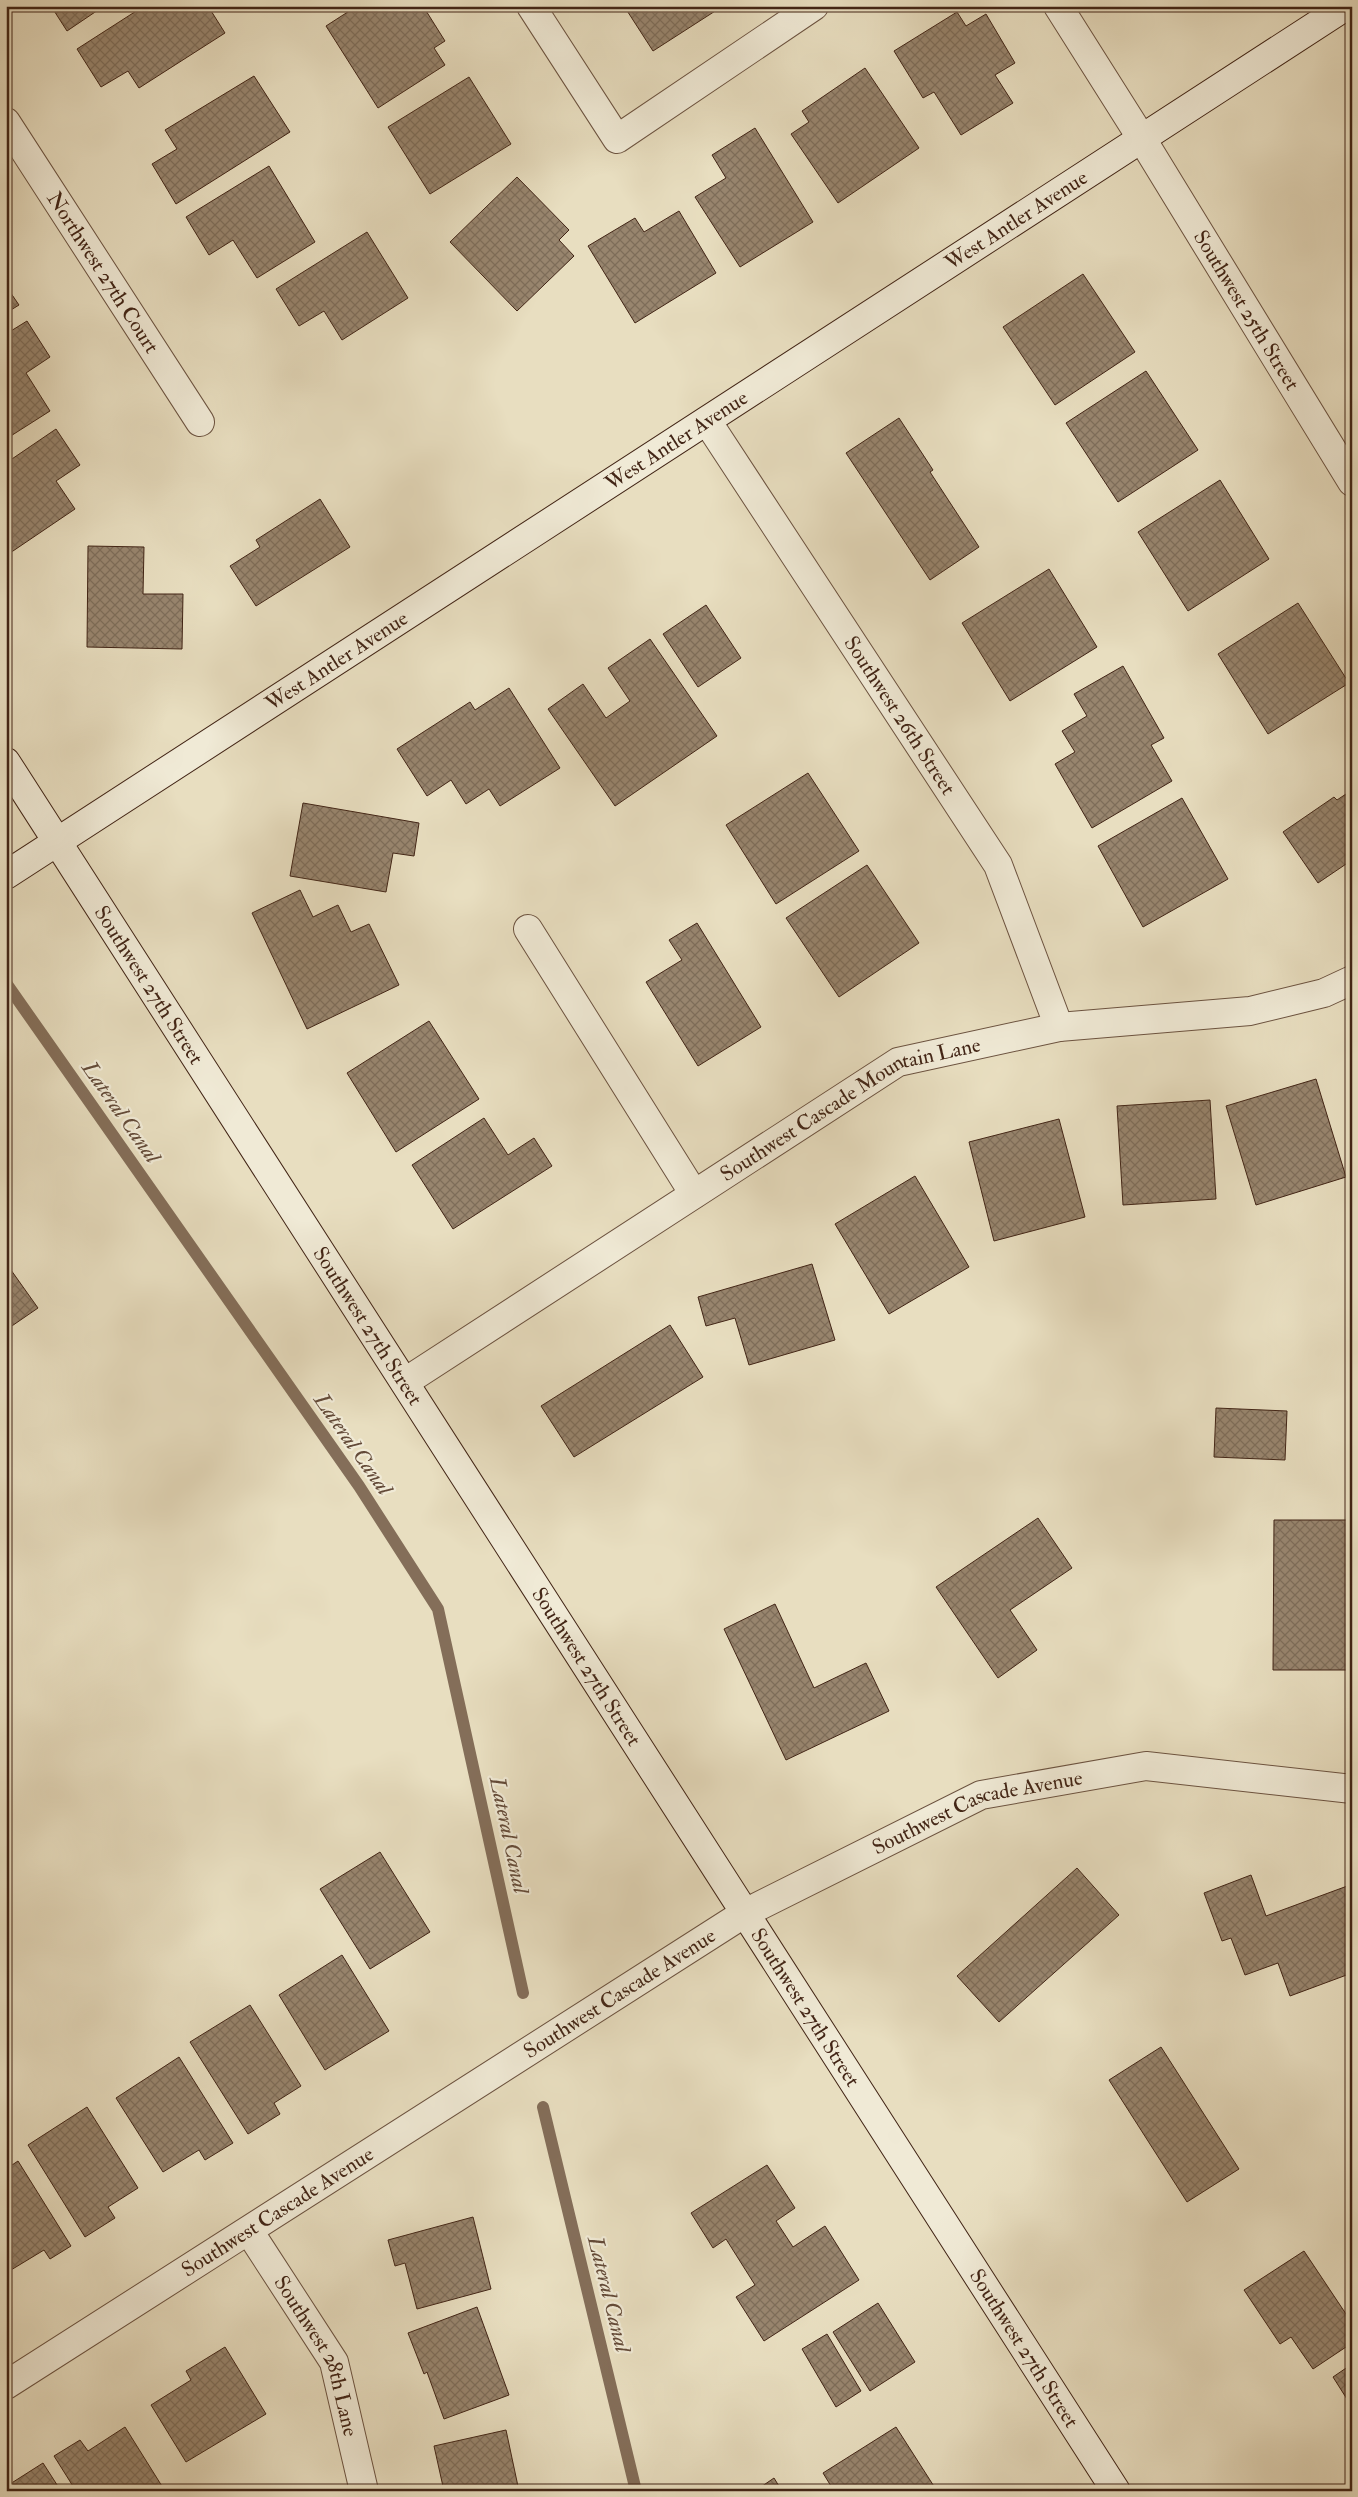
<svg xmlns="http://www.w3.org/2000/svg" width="1358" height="2497" font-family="'IM FELL Double Pica',serif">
<defs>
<pattern id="building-cross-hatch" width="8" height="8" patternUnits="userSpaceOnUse" patternTransform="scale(1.25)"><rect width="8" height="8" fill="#98856e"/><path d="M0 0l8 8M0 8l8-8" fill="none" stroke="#7e6d59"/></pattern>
</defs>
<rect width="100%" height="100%" fill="#e8dec0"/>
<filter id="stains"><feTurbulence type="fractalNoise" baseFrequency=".004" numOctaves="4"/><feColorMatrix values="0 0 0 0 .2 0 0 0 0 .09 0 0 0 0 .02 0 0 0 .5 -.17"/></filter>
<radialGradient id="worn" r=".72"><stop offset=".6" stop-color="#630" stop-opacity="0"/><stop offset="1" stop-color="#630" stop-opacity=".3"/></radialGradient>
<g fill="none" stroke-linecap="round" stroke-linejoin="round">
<path stroke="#846e59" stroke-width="12" d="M6,983L359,1486L438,1609L523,1993
M543,2107L636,2491"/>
</g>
<path fill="url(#building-cross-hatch)" stroke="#422516" d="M51,6H104L67,31Z
M144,6H208L225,33L139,88L128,71L101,87L77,49Z
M357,6H423L445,41L434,48L445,65L378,108L326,26Z
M624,6H723L653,51Z
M957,12L966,26L986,14L1015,63L995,75L1013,103L961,135L934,92L923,98L894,51Z
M865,68L919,148L838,203L791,134L809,122L802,111Z
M254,76L290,132L176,204L152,164L177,149L165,130Z
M469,77L511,144L430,194L388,127Z
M755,128L813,222L740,267L695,197L726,178L712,155Z
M269,166L315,242L257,278L233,240L209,255L186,217Z
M517,177L569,230L559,240L574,256L517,311L450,242Z
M679,211L716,273L635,323L588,246L635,218L644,232Z
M367,232L408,298L342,340L324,311L299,326L276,289Z
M1083,274L1135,352L1055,405L1003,327Z
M6,286L19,305L6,313Z
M27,321L50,357L26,373L50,411L6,439V334Z
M1146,371L1198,450L1118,502L1066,423Z
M899,418L933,470L930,472L979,547L930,580L846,453Z
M56,429L80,465L56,481L75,509L10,553L6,547V463Z
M1220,480L1269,559L1188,611L1138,532Z
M320,499L350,547L256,606L230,566L260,547L256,540Z
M88,546L144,547L143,594H183L182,649L87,647Z
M1049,569L1097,647L1010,701L962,623Z
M1298,603L1349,683L1268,734L1218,654Z
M706,605L741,658L698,687L663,634Z
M650,639L717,736L615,806L548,709L583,684L606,718L630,701L608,668Z
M1123,666L1164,738L1151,745L1172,781L1092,828L1055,764L1075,752L1062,731L1087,716L1074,694Z
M509,688L560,768L500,806L489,789L466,804L451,780L427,796L397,749L470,702L475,710Z
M808,773L859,851L776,904L726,825Z
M1352,790V860L1318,883L1283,832L1334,797L1337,800Z
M1182,798L1228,879L1143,927L1098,846Z
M303,803L419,823L414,856L393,853L386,892L290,876Z
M867,865L919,943L839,997L786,918Z
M300,890L313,917L338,905L351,932L369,924L399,985L307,1029L252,913Z
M697,923L761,1027L698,1066L646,982L682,960L669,940Z
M429,1021L479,1099L396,1152L347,1073Z
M1316,1079L1346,1177L1256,1205L1226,1106Z
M1210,1100L1216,1199L1123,1205L1117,1106Z
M484,1118L508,1155L534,1138L552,1166L453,1229L412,1165Z
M1059,1119L1085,1217L994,1241L969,1142Z
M915,1176L969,1267L889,1314L835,1224Z
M6,1263L38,1308L6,1330Z
M812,1264L835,1340L749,1365L735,1318L706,1326L698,1297Z
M670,1325L703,1377L574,1457L541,1406Z
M1216,1408L1287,1411L1285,1460L1214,1457Z
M1038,1518L1072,1568L1010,1610L1037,1650L998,1678L936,1587Z
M1274,1520H1351L1352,1654H1347V1670H1273Z
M775,1604L814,1688L866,1663L889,1711L786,1760L724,1629Z
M380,1852L430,1932L370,1969L320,1889Z
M1077,1868L1119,1915L999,2022L957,1976Z
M1251,1875L1266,1916L1350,1885L1352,1973L1290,1996L1278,1963L1245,1975L1231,1938L1222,1941L1204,1893Z
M342,1955L389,2031L325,2070L279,1995Z
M250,2005L301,2086L274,2103L280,2114L248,2134L190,2042Z
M1161,2047L1239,2169L1187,2202L1109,2080Z
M179,2057L233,2143L205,2160L199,2150L163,2172L116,2098Z
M87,2107L138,2188L108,2207L115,2218L85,2237L28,2145Z
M18,2161L71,2246L50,2259L44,2250L6,2273V2169Z
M767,2165L795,2208L776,2221L793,2247L825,2226L859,2280L764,2341L736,2297L755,2285L726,2239L713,2248L691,2213Z
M473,2217L491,2289L417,2309L405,2263L395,2266L388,2240Z
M1304,2251L1352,2323V2343L1313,2369L1291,2337L1280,2344L1244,2290Z
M878,2303L915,2362L870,2391L833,2332Z
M477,2307L509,2395L444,2419L427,2372L424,2374L408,2333Z
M827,2334L861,2391L836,2407L802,2349Z
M225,2347L266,2414L186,2462L151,2405L191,2380L186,2371Z
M1352,2364V2407L1333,2377Z
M125,2427L165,2491H76L54,2456L80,2440L88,2451Z
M896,2427L937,2491H834L823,2473Z
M506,2430L519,2491H444L434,2446Z
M43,2463L61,2491H15L10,2484Z
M774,2478L782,2491H755Z"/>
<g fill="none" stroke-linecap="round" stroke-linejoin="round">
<defs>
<g id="street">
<path d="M531,6L617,139L814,6"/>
<path id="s1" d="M1058,6L1142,139L1352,482"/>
<path id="s2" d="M6,122L200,422"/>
<path id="s3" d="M707,421L998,865L1059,1027"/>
<path d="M528,929L694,1194"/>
<path id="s4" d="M405,1382L898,1062L1059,1027L1250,1011L1324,993L1352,980"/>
<path id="s5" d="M249,2231L334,2362L364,2491"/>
<path id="s6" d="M6,2385L745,1913L981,1795L1146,1766L1352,1789"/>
</g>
<g id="secondary">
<path id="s7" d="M6,762L1116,2491"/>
<path id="s8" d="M6,875L1346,6"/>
</g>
</defs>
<use href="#street" stroke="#6c5340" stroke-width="30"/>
<use href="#secondary" stroke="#422516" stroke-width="30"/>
<use href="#street" stroke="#f0ead6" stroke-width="28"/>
<use href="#secondary" stroke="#f0ead6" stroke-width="28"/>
</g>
<g text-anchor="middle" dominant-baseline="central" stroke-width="4.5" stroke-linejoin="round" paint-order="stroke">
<g font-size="21" fill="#422516" stroke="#f0ead6">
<text stroke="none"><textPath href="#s8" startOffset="1204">West Antler Avenue</textPath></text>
<text stroke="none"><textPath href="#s2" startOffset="179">Northwest 27th Court</textPath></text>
<text stroke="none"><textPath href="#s1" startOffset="358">Southwest 25th Street</textPath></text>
<text stroke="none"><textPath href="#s8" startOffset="799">West Antler Avenue</textPath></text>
<text stroke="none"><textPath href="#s8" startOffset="394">West Antler Avenue</textPath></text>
<text stroke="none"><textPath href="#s3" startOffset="352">Southwest 26th Street</textPath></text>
<text stroke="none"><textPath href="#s7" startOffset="265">Southwest 27th Street</textPath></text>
<text stroke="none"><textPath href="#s4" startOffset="525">Southwest Cascade Mountain Lane</textPath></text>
<text stroke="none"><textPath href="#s7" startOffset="670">Southwest 27th Street</textPath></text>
<text stroke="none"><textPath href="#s7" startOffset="1075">Southwest 27th Street</textPath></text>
<text stroke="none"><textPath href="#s6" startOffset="1132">Southwest Cascade Avenue</textPath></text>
<text stroke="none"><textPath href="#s6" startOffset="728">Southwest Cascade Avenue</textPath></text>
<text stroke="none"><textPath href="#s7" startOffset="1480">Southwest 27th Street</textPath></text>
<text stroke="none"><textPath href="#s6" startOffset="322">Southwest Cascade Avenue</textPath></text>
<text stroke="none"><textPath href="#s7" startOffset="1885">Southwest 27th Street</textPath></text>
<text stroke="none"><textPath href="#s5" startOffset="144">Southwest 28th Lane</textPath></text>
</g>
<g font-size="22" font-style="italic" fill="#634a38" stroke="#f0ead6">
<text transform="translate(121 1112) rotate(55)">Lateral Canal</text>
<text transform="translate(353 1444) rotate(55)">Lateral Canal</text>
<text transform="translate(509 1835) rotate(78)">Lateral Canal</text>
<text transform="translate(609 2294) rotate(76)">Lateral Canal</text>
</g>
</g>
<rect width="1358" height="2497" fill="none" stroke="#e8dec0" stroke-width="25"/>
<rect x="8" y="8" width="1343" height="2482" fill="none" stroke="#422516" stroke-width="2.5"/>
<rect x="12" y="12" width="1333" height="2472" fill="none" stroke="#422516"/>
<rect width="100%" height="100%" filter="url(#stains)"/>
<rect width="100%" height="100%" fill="url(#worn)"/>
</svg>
